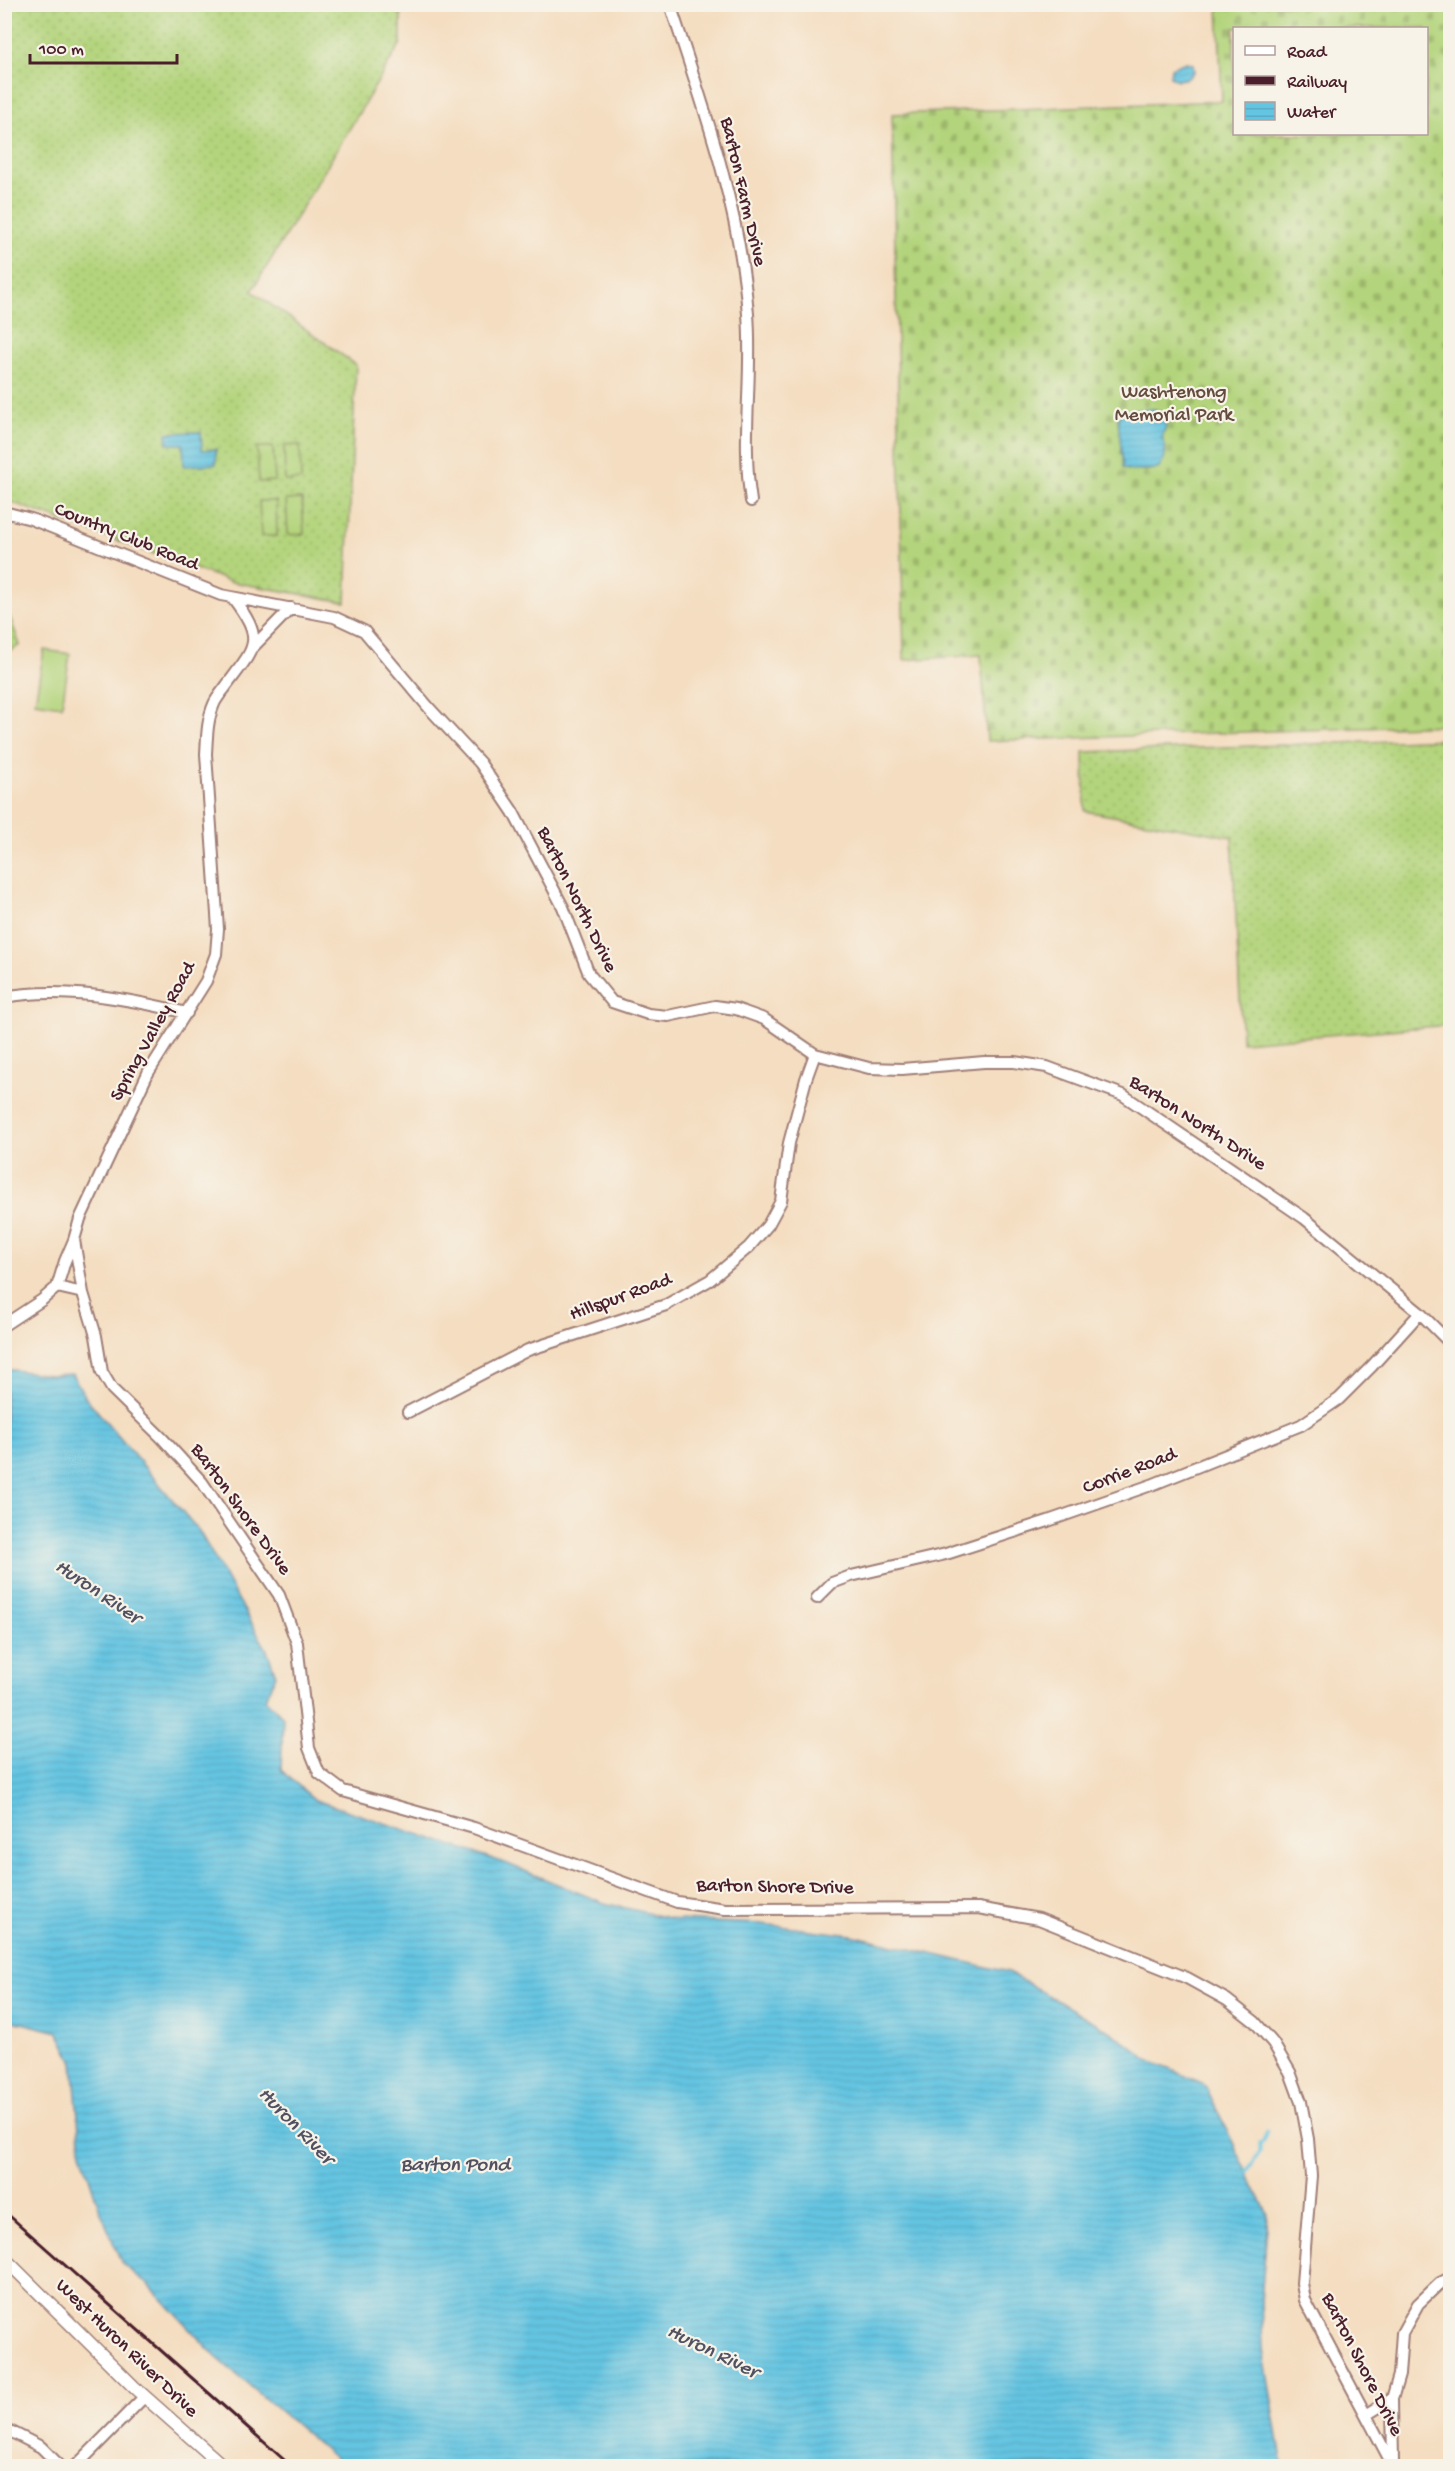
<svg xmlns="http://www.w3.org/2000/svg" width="1455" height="2471" font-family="'Gochi Hand',sans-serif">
<defs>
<pattern id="grass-dots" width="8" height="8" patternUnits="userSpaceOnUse" patternTransform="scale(1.5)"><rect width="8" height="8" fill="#b3d47c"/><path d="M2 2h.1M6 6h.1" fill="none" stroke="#9bb66b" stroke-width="1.8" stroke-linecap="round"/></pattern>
<pattern id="cemetery-stones" width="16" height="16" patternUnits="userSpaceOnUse" patternTransform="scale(1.5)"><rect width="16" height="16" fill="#b3d47c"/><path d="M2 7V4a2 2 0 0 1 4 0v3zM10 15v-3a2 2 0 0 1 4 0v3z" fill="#9bb66b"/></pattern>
<pattern id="water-rules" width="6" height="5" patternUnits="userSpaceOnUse" patternTransform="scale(1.5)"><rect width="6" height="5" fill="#64c5e2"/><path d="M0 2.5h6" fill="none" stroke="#58a9c2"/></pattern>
</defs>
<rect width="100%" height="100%" fill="#f7f3e8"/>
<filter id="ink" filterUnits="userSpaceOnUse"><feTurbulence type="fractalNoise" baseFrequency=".0167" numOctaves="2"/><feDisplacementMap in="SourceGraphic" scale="12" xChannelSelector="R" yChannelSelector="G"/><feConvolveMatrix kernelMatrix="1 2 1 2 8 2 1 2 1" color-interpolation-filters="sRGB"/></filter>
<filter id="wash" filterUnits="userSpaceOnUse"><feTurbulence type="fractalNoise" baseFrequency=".008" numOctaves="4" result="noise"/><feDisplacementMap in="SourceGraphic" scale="24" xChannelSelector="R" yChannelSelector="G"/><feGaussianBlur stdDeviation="1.35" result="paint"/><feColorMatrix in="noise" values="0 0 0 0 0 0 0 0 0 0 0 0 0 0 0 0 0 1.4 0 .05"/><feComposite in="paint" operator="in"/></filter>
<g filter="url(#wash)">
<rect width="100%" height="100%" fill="#f4ddc0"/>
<path fill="url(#grass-dots)" stroke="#7e7a54" stroke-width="1.5" d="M4,5H401V43L252,291L356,365L346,602L232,582L5,500Z
M5,604L20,645L5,654H4Z
M1450,739V1025L1242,1042L1232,837L1085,811L1084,752Z"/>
<path fill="url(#cemetery-stones)" stroke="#7e7a54" stroke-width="1.5" fill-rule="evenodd" d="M1218,5H1450V725L987,741L981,655L904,660L892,114L1222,101ZM1234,28H1426V134H1234Z"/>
<path fill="#b3d47c" stroke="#7e7a54" stroke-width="1.5" d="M300,445L301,480L285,481L284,446Z
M257,447H273L275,481L259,482Z
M302,499L304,534L288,535L286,500Z
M259,501H276L277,536H261Z
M44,650L70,654L62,706L35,702Z"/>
<path fill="url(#water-rules)" stroke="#577286" stroke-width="1.5" d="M1186,62L1193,64L1194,71L1188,78L1178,80L1170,77L1171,68Z
M1153,409L1161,413L1166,426L1162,438C1168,450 1166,459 1158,469L1131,471L1123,468L1118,419L1123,411Z
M201,432L202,450L216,449V464L184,466L183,444H167V433Z
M5,1369L49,1375L72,1374L86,1398L199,1531L267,1650L276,1675L265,1699L283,1717L281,1770L315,1800L505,1863L604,1903L677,1920L761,1924L852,1935L1008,1972L1111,2032L1152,2062L1202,2083L1206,2087L1268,2215L1261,2301L1263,2349L1283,2466H344L216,2357L149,2285L122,2264L98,2205L81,2152L73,2062L58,2032L5,2019Z"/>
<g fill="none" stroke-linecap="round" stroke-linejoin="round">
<path stroke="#64c5e2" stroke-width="3" d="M1245,2176L1260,2152V2143L1263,2141L1267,2131"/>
</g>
</g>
<g filter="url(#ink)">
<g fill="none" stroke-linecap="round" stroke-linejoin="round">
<defs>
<path id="minor" d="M670,4C703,105 740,208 748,314C753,377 741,439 751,501
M4,512L31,519L221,595L334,617L364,631L430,709L480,763L513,812L563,907L589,974L612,1002L648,1014L668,1016L715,1006L736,1009L764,1019L815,1054L869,1068L902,1069L984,1062H1014L1047,1067L1123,1095L1304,1218L1420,1313L1450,1343
M253,647L291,608
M4,997C64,986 129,999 187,1013
M57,1287L65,1261L74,1240
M83,1293L74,1240L80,1219L148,1073L206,981L216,954L218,929L206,754C207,737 207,720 214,704C217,697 223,691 227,685C256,646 265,641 233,598
M4,1325L42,1300L57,1287L83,1293L96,1336L102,1372L112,1389L162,1438L202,1482L279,1595L297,1643L309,1748L319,1773L343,1791L474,1828L677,1902L725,1909L978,1908L1039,1919L1187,1978L1227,2000L1255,2022L1273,2043L1290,2072L1301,2102L1308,2139L1311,2176L1302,2283L1305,2300L1393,2466
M408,1412L528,1350L666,1305L710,1280L749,1247L768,1225L781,1201L789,1143L806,1079L815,1054
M817,1598L832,1583L851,1576L946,1554L1048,1521L1154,1484L1301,1425L1339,1399L1372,1366L1420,1313
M1366,2415L1392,2399
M4,2428L41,2447L60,2466
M1393,2463L1392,2399L1399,2375L1402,2333L1418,2304L1440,2283L1450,2278
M76,2466L144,2397"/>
<path id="tertiary" d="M4,2258L135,2388L223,2466"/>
</defs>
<use href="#minor" stroke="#9f7e76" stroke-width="14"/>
<use href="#tertiary" stroke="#9f7e76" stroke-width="15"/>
<use href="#minor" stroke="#fff" stroke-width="10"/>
<use href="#tertiary" stroke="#fff" stroke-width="12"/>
<path stroke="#4a1f2b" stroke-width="3" d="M4,2211L291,2466"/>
</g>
</g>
<g text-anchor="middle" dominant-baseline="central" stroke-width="4.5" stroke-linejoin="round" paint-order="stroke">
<g font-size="20" fill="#4a1f2b" stroke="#f7f3e8">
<text transform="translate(742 192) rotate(77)">Barton Farm Drive</text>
<text transform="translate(126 538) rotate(22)">Country Club Road</text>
<text transform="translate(576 900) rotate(64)">Barton North Drive</text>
<text transform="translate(154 1032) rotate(-61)">Spring Valley Road</text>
<text transform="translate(1197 1124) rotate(33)">Barton North Drive</text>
<text transform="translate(621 1298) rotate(-20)">Hillspur Road</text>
<text transform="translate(1130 1472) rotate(-21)">Corrie Road</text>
<text transform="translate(240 1510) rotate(54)">Barton Shore Drive</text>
<text transform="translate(775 1888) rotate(1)">Barton Shore Drive</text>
<text transform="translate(126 2349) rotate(44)">West Huron River Drive</text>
<text transform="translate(1361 2365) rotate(63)">Barton Shore Drive</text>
</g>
<g font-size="20" fill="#644c3f" stroke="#f7f3e8">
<text x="1174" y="393">Washtenong<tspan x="1174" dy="23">Memorial Park</tspan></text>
</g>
<g font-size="21" font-style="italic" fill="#525162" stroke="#f7f3e8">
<text transform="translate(97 1593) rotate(34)">Huron River</text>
<text transform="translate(295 2127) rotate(46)">Huron River</text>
<text x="455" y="2166">Barton Pond</text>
<text transform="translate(712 2353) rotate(26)">Huron River</text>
</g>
</g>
<rect width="1455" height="2471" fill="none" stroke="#f7f3e8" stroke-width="24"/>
<rect x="1233" y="27" width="195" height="108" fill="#f7f3e8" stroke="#b29e9c" stroke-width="1.5"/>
<rect x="1245" y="46" width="30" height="9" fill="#ffffff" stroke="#b29e9c" stroke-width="1.5"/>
<text x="1287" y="57" font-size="18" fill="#4a1f2b">Road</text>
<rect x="1245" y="76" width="30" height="9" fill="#4a1f2b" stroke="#b29e9c" stroke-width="1.5"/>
<text x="1287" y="87" font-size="18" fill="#4a1f2b">Railway</text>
<rect x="1245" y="102" width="30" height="18" fill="url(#water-rules)" stroke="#b29e9c" stroke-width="1.5"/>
<text x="1287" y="117" font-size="18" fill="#4a1f2b">Water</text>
<path d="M30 54v9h147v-9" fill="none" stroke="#4a1f2b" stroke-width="3"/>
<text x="39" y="54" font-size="18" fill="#4a1f2b" stroke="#f7f3e8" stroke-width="4.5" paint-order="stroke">100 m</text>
</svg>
